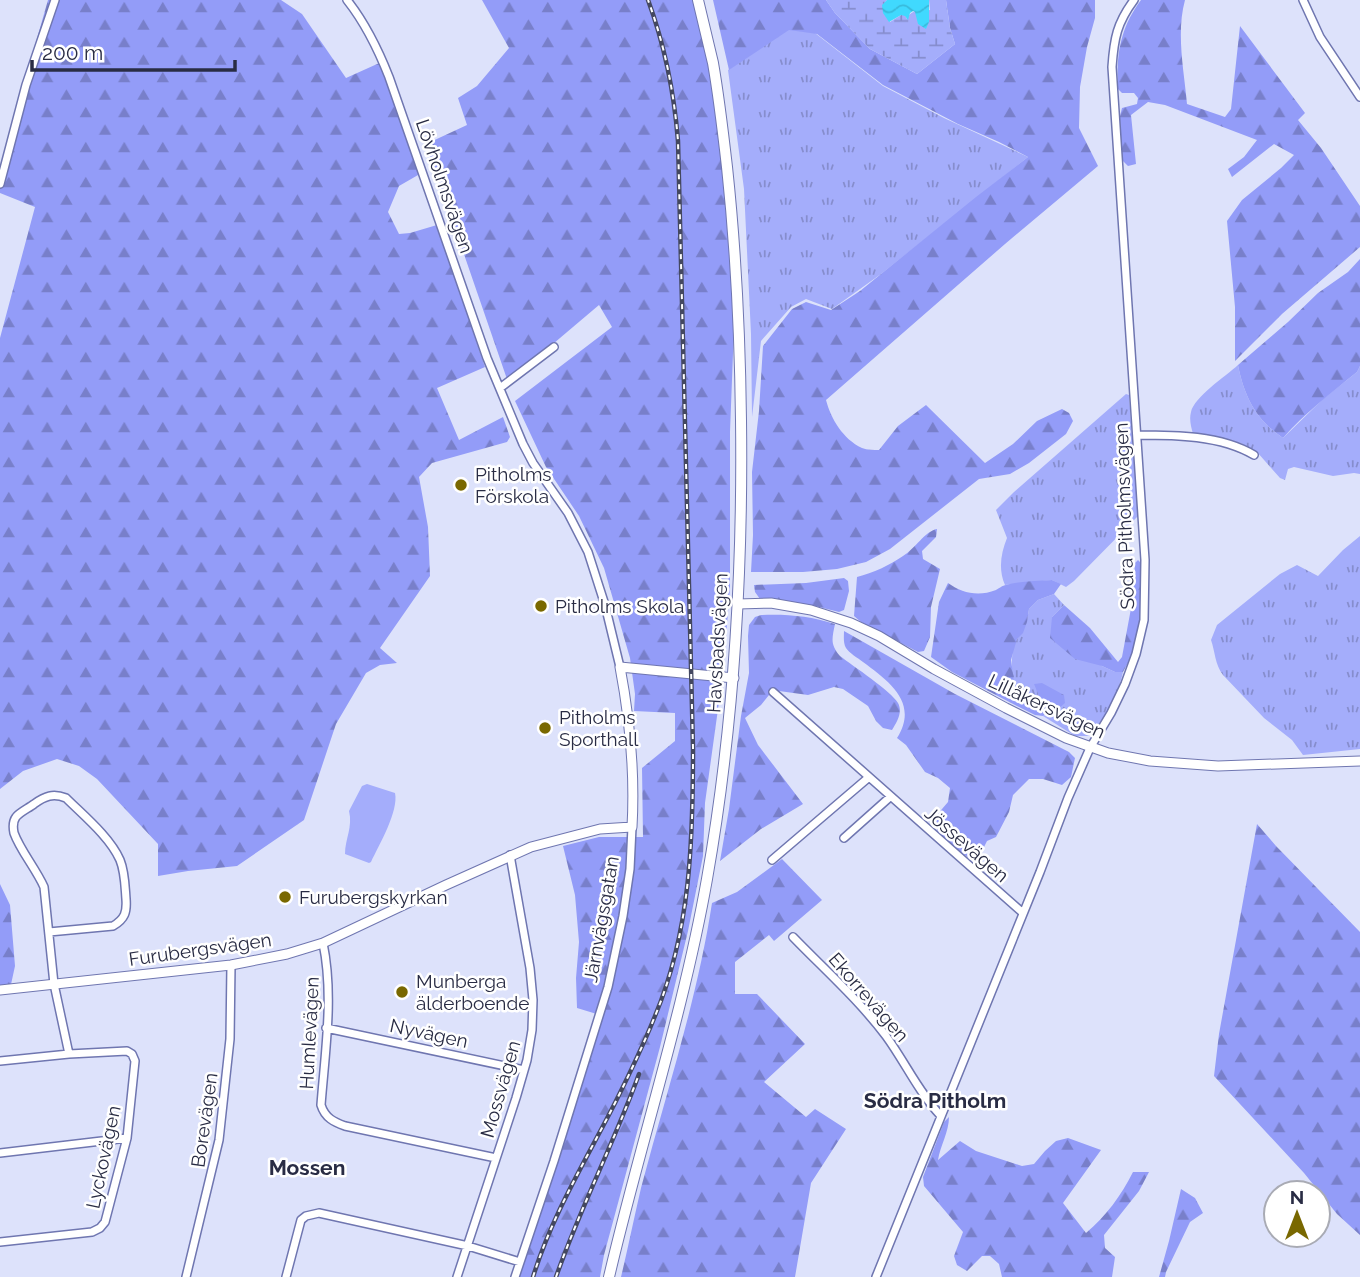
<svg xmlns="http://www.w3.org/2000/svg" width="1360" height="1277" font-family="Raleway,sans-serif">
<defs>
<pattern id="grass-tufts" width="24" height="20" patternUnits="userSpaceOnUse" patternTransform="scale(1.75)"><rect width="24" height="20" fill="#a4adfb"/><path d="M3 7l-1-3M5 7V3M7 7l1-3M15 17l-1-3M17 17v-4M19 17l1-3" fill="none" stroke="#868dcd"/></pattern>
<pattern id="forest-firs" width="22" height="20" patternUnits="userSpaceOnUse" patternTransform="scale(1.75)"><rect width="22" height="20" fill="#939cf8"/><path d="M5 1l3.5 6h-7zM16 11l3.5 6h-7z" fill="#787fca"/></pattern>
<pattern id="wetland-marsh" width="20" height="14" patternUnits="userSpaceOnUse" patternTransform="scale(1.75)"><rect width="20" height="14" fill="#a4adfb"/><path d="M1 5h8M5 5V1M11 12h8M15 12V8" fill="none" stroke="#868dcd"/></pattern>
<pattern id="water-waves" width="16" height="10" patternUnits="userSpaceOnUse" patternTransform="scale(1.75)"><rect width="16" height="10" fill="#40d9fe"/><path d="M0 5q4-4 8 0t8 0" fill="none" stroke="#38badb"/></pattern>
</defs>
<rect width="100%" height="100%" fill="#dde2fb"/>
<path fill="url(#grass-tufts)" d="M788,29L815,33L883,86L944,118L1028,157L881,274L832,309L806,299L791,307L761,341L752,417L751,334L744,189L728,70Z
M1238,365C1244,396 1256,420 1283,438L1323,399L1357,372L1360,366V474L1354,473L1333,476L1294,467L1288,469L1285,480L1280,478L1257,452L1241,443L1193,434C1191,427 1189,419 1191,412C1194,397 1226,376 1238,365Z
M1126,394L1129,395L1138,516L1074,581L1066,587L1052,580L1005,585C998,569 1001,553 1007,538L996,510L1014,492Z
M1360,536V749L1303,755L1292,740L1264,718L1223,675C1215,665 1215,651 1211,640L1217,625L1280,574L1297,565L1318,576L1343,550Z
M1054,594L1064,605L1052,617L1102,666L1115,672H1123C1119,692 1103,723 1088,736H1075L1043,716L1051,714L1047,701L1046,707L1040,708C1032,704 1022,699 1018,692C1010,679 1010,651 1017,639C1025,627 1027,623 1029,609L1038,600Z"/>
<path fill="url(#forest-firs)" d="M48,0H281L302,14L346,78L386,60L425,171L399,186L388,212L399,234L410,233L437,225L485,367L437,388L459,440L503,417L510,437L507,442L432,463L419,477L428,527L430,576L380,648L397,663L380,665L366,673L336,724L304,820L237,866L188,871L158,876V844L97,779L79,766L57,759L23,771L0,789V338L35,207L0,193V175L22,91Z
M482,0H694L714,93L725,188L735,301L730,432V588L723,673L705,803L703,856L688,931L660,1047L604,1255L600,1277H515L600,1015L577,1008L576,978L579,942L575,895L563,846L599,837H643L642,768L675,741V713L634,711L635,694L630,658L604,568L579,516L546,467L515,401L612,327L599,305L508,382L426,144L467,125L458,98L477,86L509,48Z
M713,0H826L835,13L870,49L917,74L955,44L950,28L946,0H1095V18L1087,47L1080,87L1079,128L1098,166L1005,244L826,400C831,419 843,439 862,448C867,450 874,450 879,450L898,426L926,405L985,463L1013,444L1037,421L1062,409L1069,413L1073,421L1066,434L1029,463L1010,474L979,479L890,549L866,562L837,569L803,572H751L753,535L752,472L759,411L763,346L792,309L806,302L831,310L860,291L976,197L1028,157L999,142L958,124L883,85L817,34L789,30L729,70Z
M1141,0H1185C1176,33 1184,70 1187,104L1225,117L1231,109L1240,26L1305,113L1298,120L1321,148L1360,206V247L1282,314L1235,361V307L1227,221L1242,200L1281,168L1294,155L1274,144L1232,177L1228,169L1244,157L1257,140L1165,105L1148,102L1131,115L1136,164L1128,166L1122,160L1119,120L1122,108L1137,104L1138,98L1134,93H1122L1118,89C1116,55 1120,28 1141,0Z
M1360,259V366L1357,372C1331,393 1305,413 1283,438C1256,420 1244,396 1238,365L1288,322L1318,293L1348,272Z
M937,529L936,537L922,551L923,559L940,569L931,607L930,637L924,651L918,652L861,622L854,616L857,577C873,573 890,565 903,556C915,549 925,531 937,529Z
M1138,560L1141,563C1144,598 1142,641 1123,672H1115L1102,666L1075,659L1050,638L1052,617L1064,605L1090,628L1118,662L1122,657L1132,603L1135,563Z
M844,578L848,581L849,591L844,610L839,612L811,605L771,602L760,599L755,592L754,585L806,583Z
M1052,580L1061,584L1054,594L1038,600L1029,609L1027,622L1023,633L1017,639L1011,660L1014,681L1018,693L1029,702L1039,708L1046,707L1047,701L1039,696L1034,684L1042,683L1064,695L1065,703L1058,709L1043,716L1035,715L1015,705L952,672L931,657L939,602L948,583C962,593 978,597 996,590C998,589 1003,585 1006,585C1020,581 1037,581 1052,580Z
M761,615C787,614 810,616 835,624C832,639 830,644 840,656C853,666 891,691 898,703C903,712 897,722 892,730L883,728L876,721L868,706L843,689L834,687L808,695L779,691L769,695L761,705L745,718L758,745L803,804L761,829L720,861L729,809L741,716L749,673L748,636L749,625L755,617Z
M844,631L955,694L1069,752L1075,758L1071,777L1062,785L1043,779H1029L1013,795L1009,812L996,837L987,841L977,861L969,858L938,836L936,816L948,802L950,788L938,778L925,772L906,745L897,738C919,703 890,682 863,662C858,658 849,653 846,648C843,643 844,636 844,631Z
M1257,824L1276,846L1360,932V1235L1337,1214L1304,1173L1214,1076L1219,1034Z
M782,859L822,900L774,941L769,935L735,962V994H757L805,1044L764,1082L806,1117L815,1109L846,1129L811,1183L795,1277H621C628,1248 634,1218 641,1188C666,1093 697,1001 712,903L737,892Z
M0,884L10,905L15,966L10,989L0,990Z
M949,1117C949,1132 940,1146 938,1160L960,1141L976,1151L1022,1166L1034,1164L1045,1151L1056,1141L1068,1138L1101,1150L1063,1203L1086,1233C1106,1216 1121,1196 1133,1172H1149L1139,1191L1104,1235L1105,1248L1115,1257L1112,1277H1002L999,1264L990,1256H982L967,1271L957,1265L954,1256L963,1232L924,1186L923,1177L944,1122Z
M1181,1189L1195,1198L1203,1213L1190,1222L1166,1272L1165,1277H1159L1169,1241Z"/>
<path fill="url(#wetland-marsh)" d="M826,0H887L883,5L890,22L901,15H905L907,19C911,9 920,11 930,10L929,0H946L950,28L955,44L917,74L870,49L835,13Z"/>
<path fill="#a4adfb" d="M367,784L395,793C399,811 379,845 371,862L369,863L345,854C345,839 353,827 349,811L362,786Z"/>
<path fill="url(#water-waves)" d="M887,0H929V22L926,29L918,24L915,12L913,11L910,13L908,20L905,16L901,15L889,22L883,13L882,5Z"/>
<g fill="none" stroke-linecap="round" stroke-linejoin="round">
<defs>
<path id="minor" d="M347,0C366,24 378,49 389,77L487,358L523,444L533,463L568,513L588,552L605,605L620,667
M1303,0L1320,37L1360,97
M0,184L26,85L55,0
M500,388L554,347
M1137,435C1175,435 1220,435 1254,455
M773,692L1023,913
M844,838L890,797
M772,860L868,778
M49,932L113,926C125,919 127,912 126,899C125,886 125,872 120,860C110,837 83,815 66,798C53,793 45,796 34,804C29,808 20,812 16,817C13,821 13,828 14,833C20,850 36,869 44,887L54,984L69,1054
M793,937C824,969 859,1000 886,1036C905,1062 919,1093 941,1116
M323,943C334,996 325,1052 321,1105C325,1118 334,1122 345,1126L496,1158
M326,1028L524,1070
M0,1061L69,1054L127,1051L132,1054L135,1061L127,1138L105,1222L100,1228L92,1232L0,1242
M0,1153L127,1138
M186,1277L219,1140L230,1039L231,965
M286,1277L301,1220L306,1216L319,1213L468,1246L520,1262
M457,1277L516,1098L527,1060L532,1030L533,1000L530,968L510,855
M515,1277L554,1161L608,987L623,916L630,869L632,827
M876,1277L1040,872L1068,798L1090,748L1111,713L1125,684L1136,654L1144,620L1145,560L1112,67C1114,38 1117,23 1134,0"/>
<path id="tertiary" d="M738,604L771,603L811,610L851,623L879,636L934,669L1006,708L1066,738L1108,753L1150,761L1218,766L1360,761
M0,990L231,965L287,954L323,943L446,885L531,847L600,829L632,827C635,774 630,720 620,667L734,678"/>
<path id="secondary" d="M609,1277C640,1144 683,1014 707,879C734,726 743,575 741,420C740,335 736,251 727,167C723,132 719,97 713,63C708,42 703,21 698,0"/>
</defs>
<use href="#minor" stroke="#6f76b0" stroke-width="10"/>
<use href="#tertiary" stroke="#6f76b0" stroke-width="11"/>
<use href="#secondary" stroke="#6f76b0" stroke-width="12"/>
<use href="#minor" stroke="#fff" stroke-width="7"/>
<use href="#tertiary" stroke="#fff" stroke-width="9"/>
<use href="#secondary" stroke="#fff" stroke-width="10"/>
<defs>
<path id="rail" d="M533,1277C552,1215 586,1160 615,1103C629,1075 643,1046 655,1016C691,930 693,839 693,748L678,141C674,92 665,46 648,0
M556,1277C580,1208 614,1143 639,1074"/>
</defs>
<use href="#rail" stroke="#444860" stroke-width="4.5"/>
<use href="#rail" stroke="#fff" stroke-width="2" stroke-dasharray="5" stroke-linecap="butt"/>
</g>
<g fill="#796800" stroke="#fff" stroke-width="2.5">
<circle cx="461" cy="485" r="7"/>
<circle cx="541" cy="606" r="7"/>
<circle cx="545" cy="728" r="7"/>
<circle cx="285" cy="897" r="7"/>
<circle cx="402" cy="992" r="7"/>
</g>
<g text-anchor="middle" dominant-baseline="central" stroke-width="5" stroke-linejoin="round" paint-order="stroke">
<g font-size="19" fill="#292c44" stroke="#fff">
<text transform="translate(445 186) rotate(71)">Lövholmsvägen</text>
<text transform="translate(1124 516) rotate(-92)">Södra Pitholmsvägen</text>
<text transform="translate(717 643) rotate(-87)">Havsbadsvägen</text>
<text transform="translate(1047 706) rotate(25)">Lillåkersvägen</text>
<text transform="translate(967 844) rotate(41)">Jössevägen</text>
<text transform="translate(601 919) rotate(-80)">Järnvägsgatan</text>
<text transform="translate(200 949) rotate(-8)">Furubergsvägen</text>
<text transform="translate(869 997) rotate(49)">Ekorrevägen</text>
<text transform="translate(309 1033) rotate(-87)">Humlevägen</text>
<text transform="translate(429 1033) rotate(12)">Nyvägen</text>
<text transform="translate(500 1089) rotate(-74)">Mossvägen</text>
<text transform="translate(204 1120) rotate(-82)">Borevägen</text>
<text transform="translate(103 1157) rotate(-78)">Lyckovägen</text>
</g>
<g font-size="19" fill="#292c44" stroke="#fff" text-anchor="start">
<text x="475" y="474">Pitholms<tspan x="475" dy="22">Förskola</tspan></text>
<text x="555" y="606">Pitholms Skola</text>
<text x="559" y="717">Pitholms<tspan x="559" dy="22">Sporthall</tspan></text>
<text x="299" y="897">Furubergskyrkan</text>
<text x="416" y="981">Munberga<tspan x="416" dy="22">älderboende</tspan></text>
</g>
<g font-size="21" font-weight="bold" fill="#292c44" stroke="#fff">
<text x="935" y="1100">Södra Pitholm</text>
<text x="307" y="1167">Mossen</text>
</g>
</g>
<g transform="translate(1297 1214)"><circle r="33" fill="#ffffff" stroke="#a9abb4" stroke-width="2"/>
<path d="M0-5L12 26L0 18L-12 26Z" fill="#796800"/>
<text y="-10" font-size="19" font-weight="bold" text-anchor="middle" fill="#292c44">N</text>
</g>
<path d="M32 60v10h203v-10" fill="none" stroke="#292c44" stroke-width="3.5"/>
<text x="42" y="60" font-size="21" fill="#292c44" stroke="#ffffff" stroke-width="5" paint-order="stroke">200 m</text>
</svg>
